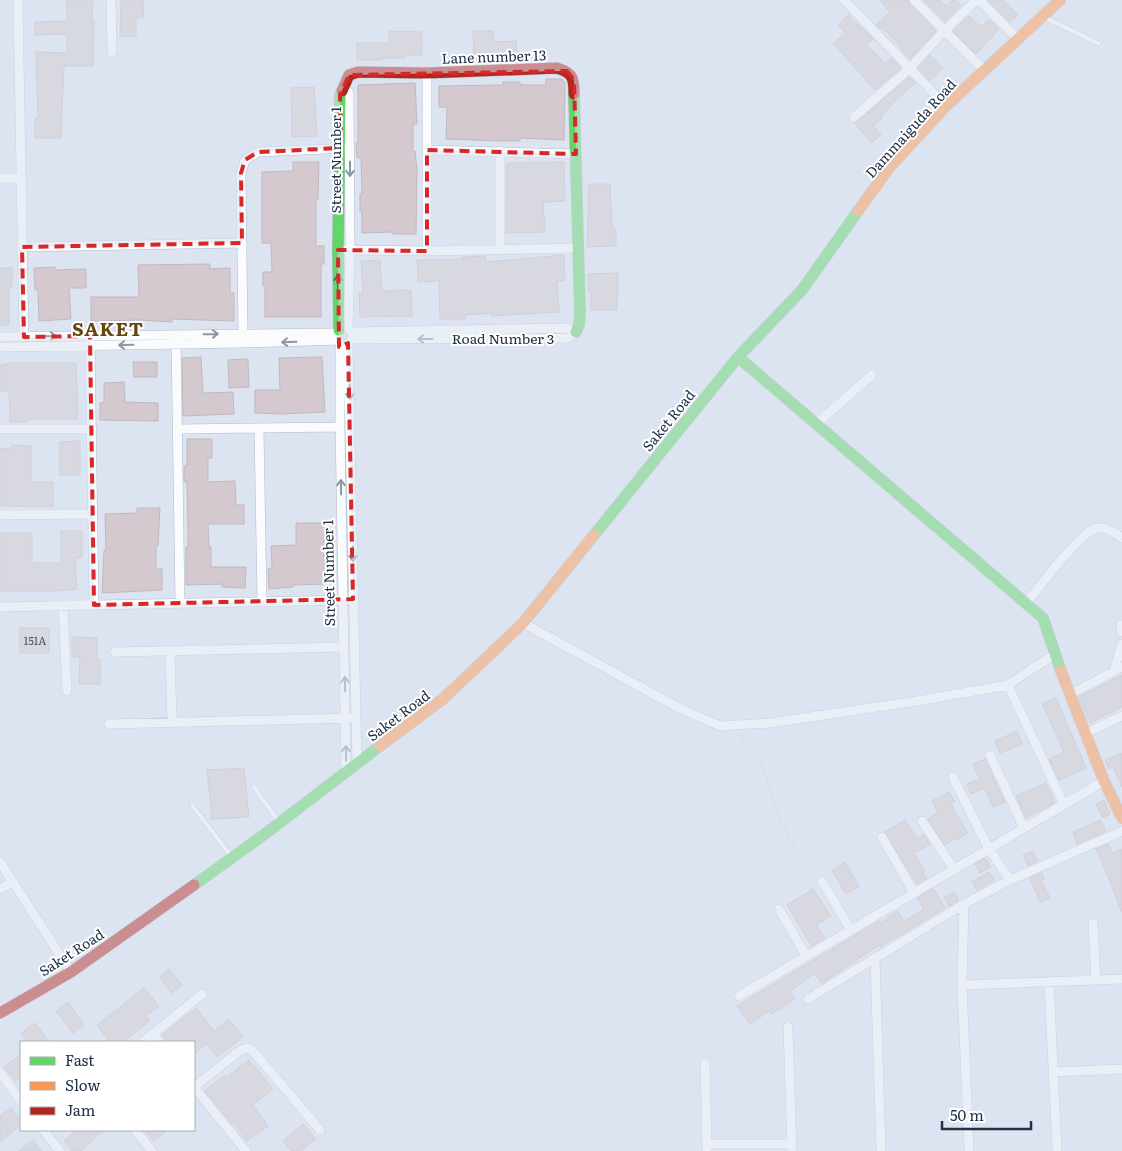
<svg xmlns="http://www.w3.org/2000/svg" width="1122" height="1151" font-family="Literata,serif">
<rect width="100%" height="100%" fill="#dce4f1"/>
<path fill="#d3c9cf" stroke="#c2b8be" d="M67,0H93L92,20H94L93,66H64L61,138H35V119H38L36,52L67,53V34L35,35V22L67,21Z
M121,0H143L144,17L136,18V36L120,37Z
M880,0H908L910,4L936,31L910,59L888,33L876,25L890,12Z
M923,0H940L946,6L952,0H955L961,5L945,22Z
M988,0H1003L1018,15L1010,22Z
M848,15L873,39L867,45L885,63L891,58L901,68L875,90L833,43L846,33L838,25Z
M969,16L981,27L989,19L999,29L976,54L953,31Z
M389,31L422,32V55H406V58H382V60H357V43H389Z
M473,31H493L494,42L516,41L517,61H474Z
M930,55L943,68L930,81L918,68Z
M909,77L915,83L896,100L882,115L883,117L873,126L881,135L871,143L855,123Z
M546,79H562L565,83L564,140L520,138V141H500L446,139L447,107H439V86L503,85V82H520V85H546Z
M415,83L417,124H413V151H415L417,170L416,234H393V232L362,233V211H360V194H362L361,158H357L356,143H358V85Z
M314,87L317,136L292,137L291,88Z
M293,162H319L318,199L316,200V246H324V264H321V317H265V286H263V272H272L271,243H262V172L293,171Z
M564,162L565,201L543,202L545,232L506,233L507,163Z
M589,184H610L612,229H616V246L587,247Z
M564,255L565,281H557L559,312L491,316V313L465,315V319H440L439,281L418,282L417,260L464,259L463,257L486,256V262Z
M380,260L382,291L411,290L412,316L360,317L359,293H363L361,261Z
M210,264V269L230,268V293H234V321L172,319V322L139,320L91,321V297H139L138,265Z
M55,267V270L86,269V288H69L71,319L39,321L38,290H35L34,268Z
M0,268H12V287H9V325H0Z
M618,273L617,310H591V291H588V274Z
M201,357L203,393L233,392L234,414L183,416L182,358Z
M322,357L325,412L282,414L255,413V390H280L279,358Z
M248,359L249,387L229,388L228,360Z
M133,362H157V377H134Z
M10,363H76L78,419H28V422H10L9,391H0V365Z
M124,382L125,402L158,403V421L100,420V403H104V383Z
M187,439H212V458H208V482L235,481L236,505H244V524H208L209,547H211V567H246L245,588L222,587V584L186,585V547H188V528L187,482H184V466L187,465Z
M80,441V475H60V442Z
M12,445L31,446V482H53V507L0,506V449L12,448Z
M137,508H160L158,546H156V569H162V590L102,593L104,550H106L105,514L137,513Z
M296,523H325V541H324L325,584L293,585V587L269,589L268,569L272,568L271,546L296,545Z
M61,531H82V558H75L77,589L57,591H0V533H32V563H61Z
M20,628H49V653H20Z
M72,637L97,638V659H100V684H79L80,657H72Z
M1122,675V707L1090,723L1079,697Z
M1056,698L1086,768L1059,780L1049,759L1064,752L1042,703Z
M1017,731L1022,744L1000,753L995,741Z
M1122,753V787L1113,767L1109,769L1105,760Z
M985,759L1005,802L993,807L985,788L971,794L967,784L980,779L973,764Z
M244,768L249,817L212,819L207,770Z
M1046,783L1055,803L1026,818L1016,796Z
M949,792L955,802L951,803L956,814L968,833L956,840L955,838L945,845L928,819L938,812L932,801Z
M1104,800L1110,814L1103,818L1096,804Z
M905,820L917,838L924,835L930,844L914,853L925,871L923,873L927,878L917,884L885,832Z
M1100,820L1106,831L1077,844L1073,832Z
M1108,844L1112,853L1122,849V911H1121L1109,879L1096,849Z
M1033,851L1037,861L1028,866L1023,855Z
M985,858L991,867L980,873L975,864Z
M845,862L859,886L846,894L840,885L841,884L832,871Z
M989,872L994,880L977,890L972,882Z
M1042,873L1044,879L1041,880L1050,898L1040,902L1030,878Z
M813,889L831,916L816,925L825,938L812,946L787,905Z
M933,889L945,908L892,940L891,939L880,947L879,945L822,983L814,973L790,992L795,999L781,1008L771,1014L769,1011L750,1024L737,1006L879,921L881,923L897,911L904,921L924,910L917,898Z
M954,892L959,900L949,906L944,898Z
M169,969L182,985L172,993L160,977Z
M144,988L159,1006L146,1016L150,1021L123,1042H110L97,1025Z
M68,1002L84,1025L73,1033L56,1011Z
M196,1008L214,1031L229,1019L243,1037L217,1057L206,1044L194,1054V1042H166L162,1035Z
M35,1023L49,1042H27L21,1033Z
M21,1054V1076L15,1081L4,1067Z
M249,1060L273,1089L253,1105L268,1126L247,1141L234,1123L232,1124L205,1091L225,1075L227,1077Z
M11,1108L21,1121V1125L0,1142V1116Z
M303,1124L316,1139L301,1151H291L283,1141Z
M77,1130H104L81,1151H72L64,1141Z
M144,1130H167L154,1141Z
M33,1140L41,1151H19Z"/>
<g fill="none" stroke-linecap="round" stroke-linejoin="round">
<defs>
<path id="lane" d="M1044,17L1099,44
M254,787L278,821
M192,805L231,856"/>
<path id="street" d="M18,0L24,337
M111,0L112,52
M844,0L946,106
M914,0L984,70
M979,0L1017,38
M427,73V251
M344,87L349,93L350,250L348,329
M854,117L909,69L944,31L976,0
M427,150L576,154
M0,178H21
M22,247L242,243
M500,249V151
M346,250L427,251L578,248
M351,332L567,328L576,332L568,338L352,339
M243,334L241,173L245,160L258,152L350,148
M0,337L337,333
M90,341L94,605
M176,341L180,603
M340,343V427L346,772
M348,343L357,764
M0,347L243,343L338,340
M816,424L872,375
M259,428L262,601
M0,429H92
M179,429L340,427
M0,515L93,514
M1026,603C1038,589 1081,530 1098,528C1107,527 1115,532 1122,538
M63,606L67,691
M0,607L347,600
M523,623L679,708L720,726L770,723L917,701L1008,685L1055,654
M1121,625L1122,632
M170,650L172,722
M115,652L344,647
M1114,671L1122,644
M1008,685L1064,805
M1069,695L1122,667
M109,724L351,718
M1084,734L1122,716
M990,755L1024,828
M953,777L989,849L1010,880
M922,821L954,869
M882,837L914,893
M0,862L71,972
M822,881L851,930
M0,889L13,882
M964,904L962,985L969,1151
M779,909L806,956
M1093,923L1096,980
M875,959L881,1151
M1049,981L1057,1151
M962,985L1122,979
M739,996L1104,781
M808,999L964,904L1010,880L1122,831
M788,1027L792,1151
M153,1034L159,1042
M143,1042L202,994
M705,1063L707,1151
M1053,1072L1122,1069
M0,1073L21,1101
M194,1087L241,1050L247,1048L252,1050L320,1130
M194,1087L246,1151
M43,1130L60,1151
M135,1130L152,1151
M707,1144H792"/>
<path id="fast" d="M574,94L580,313L579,325L576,332
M339,330L338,250L340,95L342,91
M738,357L1043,618L1061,671
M594,535L738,357L802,290L858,211
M194,885L265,834L380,746"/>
<path id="slow" d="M858,211L889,168L946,106L1060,0
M1061,671L1104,781L1122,818
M380,746L443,699L523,623L594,535"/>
<path id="jam" d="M342,91L349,75L358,72L427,73L557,68C573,73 574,78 574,94
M0,1013L71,972L194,885"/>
</defs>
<use href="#lane" stroke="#b2bccc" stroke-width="5.5"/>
<use href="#street" stroke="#b2bccc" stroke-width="10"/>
<use href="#fast" stroke="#b2bccc" stroke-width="12"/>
<use href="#slow" stroke="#b2bccc" stroke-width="12"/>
<use href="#jam" stroke="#b2bccc" stroke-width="12"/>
<path stroke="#cfd2d6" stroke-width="2" stroke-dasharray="2.5 2.5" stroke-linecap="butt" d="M739,735L753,751L765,771L779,818L799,856L805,862"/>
<use href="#lane" stroke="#fafbfd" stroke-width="4.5"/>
<use href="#street" stroke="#fafbfd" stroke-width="9"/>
<use href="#fast" stroke="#63d668" stroke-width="11"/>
<use href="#slow" stroke="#ff974d" stroke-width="11"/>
<use href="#jam" stroke="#b3261e" stroke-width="11"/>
</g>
<defs><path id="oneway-shaft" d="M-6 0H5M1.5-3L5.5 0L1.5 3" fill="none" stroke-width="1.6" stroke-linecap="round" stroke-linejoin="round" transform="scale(1.25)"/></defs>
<g stroke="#8e96a2">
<use href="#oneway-shaft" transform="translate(350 169) rotate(90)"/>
<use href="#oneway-shaft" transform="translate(211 334) rotate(-1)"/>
<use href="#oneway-shaft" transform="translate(49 336) rotate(-1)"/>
<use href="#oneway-shaft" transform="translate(425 339) rotate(180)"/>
<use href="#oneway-shaft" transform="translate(289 342) rotate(178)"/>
<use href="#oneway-shaft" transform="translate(126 345) rotate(179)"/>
<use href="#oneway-shaft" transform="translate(350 392) rotate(88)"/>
<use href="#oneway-shaft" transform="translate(341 487) rotate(-91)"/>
<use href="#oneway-shaft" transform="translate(353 554) rotate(89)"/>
<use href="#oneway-shaft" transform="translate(345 684) rotate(-91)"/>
<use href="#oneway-shaft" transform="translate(346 753) rotate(-91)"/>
</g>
<use stroke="#3f7b55" href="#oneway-shaft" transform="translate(338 282) rotate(-91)"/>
<path d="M0 0H1122V1151H0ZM567,71L574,80L576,154L427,150V251L338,250L339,347L348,343L353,599L94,605L90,336L24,337L22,247L242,243L241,173L245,160L258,152L341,148L340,95L349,75Z" fill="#dce4f1" fill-opacity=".55" fill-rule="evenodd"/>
<path fill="none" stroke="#d62828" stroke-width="4" stroke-dasharray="10 6" stroke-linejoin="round" d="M567,71L574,80L576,154L427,150V251L338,250L339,347L348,343L353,599L94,605L90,336L24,337L22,247L242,243L241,173L245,160L258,152L341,148L340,95L349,75Z"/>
<g text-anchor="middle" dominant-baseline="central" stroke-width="4" stroke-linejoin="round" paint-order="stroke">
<g font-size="11" fill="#4e5768">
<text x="35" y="640">151A</text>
</g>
<g font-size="14" fill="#223146" stroke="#fff">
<text transform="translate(494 56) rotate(-2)">Lane number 13</text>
<text transform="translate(910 128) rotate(-48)">Dammaiguda Road</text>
<text transform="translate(335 160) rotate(-90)">Street Number 1</text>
<text x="503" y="338">Road Number 3</text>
<text transform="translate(668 420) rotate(-51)">Saket Road</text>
<text transform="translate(328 573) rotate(-91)">Street Number 1</text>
<text transform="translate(398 715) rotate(-37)">Saket Road</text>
<text transform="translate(71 952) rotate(-33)">Saket Road</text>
</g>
<g font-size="19" font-weight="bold" letter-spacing="1" fill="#64450d" stroke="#fff">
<text x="108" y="328">SAKET</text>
</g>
</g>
<rect x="20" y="1041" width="175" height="90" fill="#ffffff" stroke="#a7adb5"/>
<rect x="30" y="1057" width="25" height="8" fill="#63d668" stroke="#a7adb5"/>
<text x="65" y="1066" font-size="15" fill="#223146">Fast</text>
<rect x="30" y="1082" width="25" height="8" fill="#ff974d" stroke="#a7adb5"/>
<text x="65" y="1091" font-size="15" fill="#223146">Slow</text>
<rect x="30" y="1107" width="25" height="8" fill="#b3261e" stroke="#a7adb5"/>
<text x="65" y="1116" font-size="15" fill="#223146">Jam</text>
<path d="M942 1121v8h89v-8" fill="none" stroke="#223146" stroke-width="2.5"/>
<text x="950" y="1121" font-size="15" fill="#223146" stroke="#ffffff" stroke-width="4" paint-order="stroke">50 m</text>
</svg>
